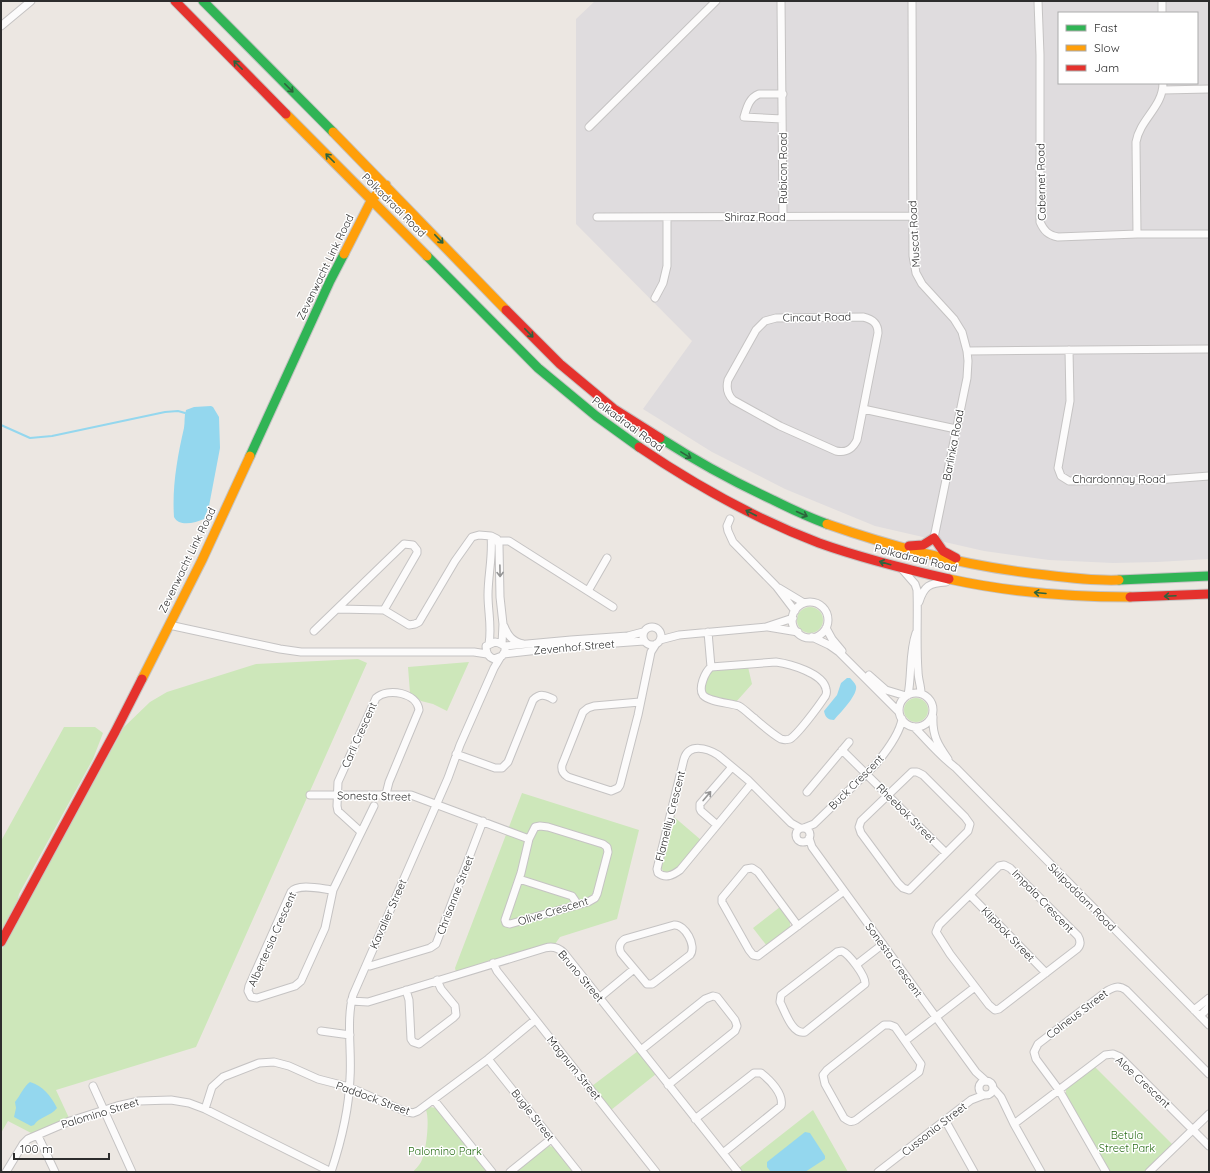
<svg xmlns="http://www.w3.org/2000/svg" width="1210" height="1173" font-family="Quicksand,sans-serif">
<rect width="100%" height="100%" fill="#ece7e2"/>
<path fill="#dfdcde" fill-rule="evenodd" d="M595,1H1209V559L1157,562L1113,563L1049,560L984,551L875,526L785,489L712,452L643,409L692,341L576,224V19ZM1059,13H1197V83H1059Z"/>
<path fill="#cde7ba" d="M797 620a13 13 0 1 1 26 0a13 13 0 1 1-26 0Z
M358,659L367,663L196,1047L56,1090L69,1118L33,1134L8,1121L1,1133V951L124,727L150,702L167,692L256,664Z
M469,662L447,711L433,704L421,701L410,693L408,667Z
M748,667L752,684L736,702L710,696L706,693L704,689L707,676L711,671Z
M904 710a12 12 0 1 1 24 0a12 12 0 1 1-24 0Z
M64,727H95L103,733L93,759L19,894L18,899L1,931V841Z
M522,793L639,830L617,919L560,937L555,944H546L456,972L455,968Z
M673,816L701,840C692,850 679,872 665,873L661,868Z
M780,907L790,920V927L767,946L753,928Z
M638,1051L656,1074L611,1110L592,1086Z
M1095,1067L1173,1145L1146,1172H1109L1066,1095V1090L1069,1086Z
M430,1107L436,1108L488,1172H413C415,1169 419,1166 421,1162C426,1153 430,1120 426,1110Z
M813,1110L848,1172H742L739,1168Z
M549,1146L554,1147L574,1172H514Z"/>
<path fill="#94d7ee" d="M211,406L213,407L219,417L220,448L209,506L204,519C195,523 179,527 174,517C172,488 177,458 184,428C185,422 184,416 186,410L194,407Z
M847,678H850C852,680 855,683 856,686C858,695 840,713 834,720C828,720 825,717 824,711L837,695L841,683Z
M30,1082C43,1086 51,1096 57,1108C51,1116 39,1117 34,1125L31,1126L14,1117L16,1108L15,1102C20,1096 24,1086 30,1082Z
M805,1132L810,1133L825,1156V1159L805,1172H771L767,1167V1162Z"/>
<g fill="none" stroke-linecap="round" stroke-linejoin="round">
<path stroke="#94d7ee" stroke-width="2" d="M1,425L30,438L52,436L165,412L178,411L185,413"/>
<defs>
<path id="street" d="M781,1L783,216
M912,1L913,256L916,273L922,284L954,319L962,332L967,351L1209,349
M1038,1L1040,55V222C1044,231 1048,235 1058,237L1137,234L1136,142C1140,119 1163,107 1163,83
M1162,1V13
M1,26L31,1
M1163,90L1209,89
M782,119L744,117C747,107 749,98 759,94H783
M589,127L716,1
M597,217L913,216
M1137,234H1209
M655,298L663,283L667,266V217
M863,317C872,319 878,323 878,333L857,440C852,450 846,453 836,451L780,426L733,400C727,394 726,388 728,380L756,330L765,321L776,318Z
M1069,350L1070,401L1058,468L1061,476L1069,481L1157,480L1209,476
M863,409L956,429
M730,519L727,526L728,531L733,542L776,586L795,611
M934,538L967,378L968,361L967,351
M498,541H509L613,607
M902,569L915,584L917,590C918,617 916,644 918,671C918,679 921,686 921,693
M779,588L804,603
M588,591L607,558
M919,602C924,586 929,583 946,582
M792 620a18 18 0 1 1 36 0a18 18 0 1 1-36 0Z
M338,609L384,610L409,625L415,624L419,622L455,561L472,537L479,535L491,536L497,539L499,545L500,597L503,624L502,644
M169,625L280,649L301,652H474L487,654
M504,626C508,636 512,641 523,644
M768,627L798,632
M643 636a9 9 0 1 1 18 0a9 9 0 1 1-18 0Z
M826,628L832,639L842,651
M314,631L404,544L413,545L417,550V553L384,610
M708,632L711,667C705,672 698,688 703,695C709,702 730,703 739,706C744,709 749,714 754,718C762,725 771,733 781,739C784,740 786,740 790,739C798,734 818,707 824,698C826,696 827,692 826,689C823,673 790,664 776,662L711,667
M812,637L829,645L839,652L899,712
M660,640L679,635L766,627L793,618
M495,642L499,643L505,646V651L502,656L494,659C488,657 486,653 486,646Z
M489,644C492,627 488,612 488,595C488,575 493,556 491,536
M505,646L571,640L628,636L643,632
M504,654L574,646L644,641
M869,675L886,690L906,696
M899 710a17 17 0 1 1 34 0a17 17 0 1 1-34 0Z
M908,695C912,674 909,653 916,633
M640,702L594,706L588,708L583,712L562,765C561,771 563,774 568,777L611,791L618,788L620,785L638,715L651,652L656,644
M933,717C932,735 938,745 948,759
M914,727C928,741 940,756 956,768L1209,1025
M842,750L946,853
M456,754L495,768H502L508,762L533,700C540,693 545,695 553,699
M912,772H917L923,775L965,817L970,824L968,831L909,890L903,888L898,883L861,833L859,827L861,821Z
M751,784L680,870C673,875 666,879 658,873L657,869L684,759C689,743 707,748 718,755L748,780L791,823L800,828
M807,792L849,742
M310,795H411L529,839
M717,825L701,811L700,809V804L732,767
M540,826L548,827L603,844L607,847L608,852L597,894L595,898L588,902L510,924L506,923L505,920L521,873L529,839L535,827Z
M796 835a7 7 0 1 1 14 0a7 7 0 1 1-14 0Z
M804,828L814,824L876,764C885,753 900,733 902,719
M361,832L338,811L337,806L338,782L376,698C388,687 417,693 419,710L389,782L386,794
M809,838L812,847L976,1072L986,1081
M1004,865L1010,868L1078,936C1081,941 1081,945 1077,949L999,1009L995,1010L989,1005L950,954L936,932L939,925L999,866Z
M519,879L572,896L578,905
M333,890L325,928L301,981L295,986L257,998L251,997L248,991L249,986L291,892C298,883 322,889 333,890L374,806
M970,895L1046,973
M674,925C685,924 697,946 690,955L655,982L652,984H647L621,953C618,947 620,942 625,939Z
M798,926L758,872L752,868L746,869L722,898V902L749,950L753,955L758,956L844,891
M842,951C849,954 866,976 865,984L805,1032C792,1035 785,1011 780,1002L781,995L837,952Z
M493,963L497,971L656,1172
M366,965L370,966L430,948L436,944L483,821
M856,965L883,944
M406,990L409,1000L411,1039L413,1042L419,1044L453,1018L456,1015L455,1006L441,989L437,980
M599,998L634,969
M351,1001L368,1002L545,948C552,946 558,947 564,953L738,1172
M1194,1010L1209,998
M1200,1016L1209,1007
M884,1025H890L895,1027L921,1064L919,1072L856,1120C851,1123 848,1121 844,1118L825,1084L823,1075L827,1070Z
M321,1031L350,1035
M905,1041L975,987
M641,1050L705,999L713,996L717,997L735,1020L737,1026L735,1031L668,1085
M488,1059L578,1172
M979 1088a7 7 0 1 1 14 0a7 7 0 1 1-14 0Z
M93,1086L132,1172
M993,1088L1001,1097L1014,1124L1041,1172
M434,1100L492,1172
M205,1109L212,1087L223,1077L259,1063L274,1062L289,1066L318,1079L349,1087L404,1111L413,1113L418,1111L488,1059L535,1020
M695,1119L754,1073H761C770,1080 784,1094 781,1106L723,1153
M945,1120L974,1172
M1014,1124L1105,1055L1113,1054L1120,1057L1209,1146
M38,1136L55,1172
M6,1172L23,1144L28,1139L70,1121L117,1106L139,1101L171,1100L189,1103L205,1109L331,1172
M331,1172C341,1142 349,1110 350,1078C352,1052 346,1020 353,995L448,778L460,745L494,668L500,658
M510,1172L551,1139
M878,1172L971,1100L984,1095
M1106,1172L1059,1090L1036,1059L1034,1052L1038,1044L1107,991C1114,987 1119,985 1126,990L1209,1074
M1149,1172L1209,1114"/>
<path id="fast" d="M203,1L333,132
M427,256L538,368L596,416L639,447
M660,438C696,461 734,482 773,500C791,509 808,517 827,524
M250,456L330,281L344,254
M1119,580L1209,576"/>
<path id="slow" d="M286,114L427,256
M333,132L506,310
M344,254L372,199L386,185
M827,524C898,549 971,567 1046,575C1070,578 1095,581 1119,580
M949,579C1008,592 1069,597 1130,597
M142,679L202,560L250,456"/>
<path id="jam" d="M175,1L286,114
M506,310L560,364L614,409L660,438
M639,447C695,485 756,519 819,543C861,558 905,569 949,579
M909,546L923,545L934,538L943,551L956,558
M1130,597L1209,594
M1,942L115,732L142,679"/>
</defs>
<use href="#street" stroke="#c5c3c3" stroke-width="9"/>
<use href="#fast" stroke="#c5c3c3" stroke-width="11"/>
<use href="#slow" stroke="#c5c3c3" stroke-width="11"/>
<use href="#jam" stroke="#c5c3c3" stroke-width="11"/>
<use href="#street" stroke="#fcfbfb" stroke-width="7"/>
<use href="#fast" stroke="#30b455" stroke-width="9"/>
<use href="#slow" stroke="#ff9f0a" stroke-width="9"/>
<use href="#jam" stroke="#e5322d" stroke-width="9"/>
</g>
<defs><path id="oneway-shaft" d="M-6 0H5M1.5-3L5.5 0L1.5 3" fill="none" stroke-width="1.6" stroke-linecap="round" stroke-linejoin="round"/></defs>
<g stroke="#2e633d">
<use href="#oneway-shaft" transform="translate(238 65) rotate(-135)"/>
<use href="#oneway-shaft" transform="translate(289 88) rotate(45)"/>
<use href="#oneway-shaft" transform="translate(330 158) rotate(-135)"/>
<use href="#oneway-shaft" transform="translate(439 239) rotate(46)"/>
<use href="#oneway-shaft" transform="translate(529 333) rotate(46)"/>
<use href="#oneway-shaft" transform="translate(686 455) rotate(31)"/>
<use href="#oneway-shaft" transform="translate(751 513) rotate(-153)"/>
<use href="#oneway-shaft" transform="translate(802 514) rotate(24)"/>
<use href="#oneway-shaft" transform="translate(885 563) rotate(-164)"/>
<use href="#oneway-shaft" transform="translate(1040 593) rotate(-175)"/>
<use href="#oneway-shaft" transform="translate(1170 596) rotate(177)"/>
</g>
<g stroke="#949494">
<use href="#oneway-shaft" transform="translate(500 571) rotate(89)"/>
<use href="#oneway-shaft" transform="translate(707 796) rotate(-50)"/>
</g>
<g text-anchor="middle" dominant-baseline="central" stroke-width="3" stroke-linejoin="round" paint-order="stroke">
<g font-size="11" fill="#2d2d2d" stroke="#fff">
<text transform="translate(783 168) rotate(-90)">Rubicon Road</text>
<text transform="translate(1041 182) rotate(-91)">Cabernet Road</text>
<text transform="translate(394 205) rotate(45)">Polkadraai Road</text>
<text x="755" y="217">Shiraz Road</text>
<text transform="translate(914 234) rotate(-93)">Muscat Road</text>
<text transform="translate(325 267) rotate(-64)">Zevenwacht Link Road</text>
<text transform="translate(817 317) rotate(-1)">Cincaut Road</text>
<text transform="translate(628 424) rotate(36)">Polkadraai Road</text>
<text transform="translate(953 445) rotate(-79)">Barlinka Road</text>
<text x="1119" y="479">Chardonnay Road</text>
<text transform="translate(916 558) rotate(14)">Polkadraai Road</text>
<text transform="translate(187 560) rotate(-64)">Zevenwacht Link Road</text>
<text transform="translate(574 647) rotate(-5)">Zevenhof Street</text>
<text transform="translate(359 735) rotate(-66)">Carli Crescent</text>
<text transform="translate(856 782) rotate(-45)">Buck Crescent</text>
<text transform="translate(374 796) rotate(1)">Sonesta Street</text>
<text transform="translate(906 813) rotate(45)">Rheebok Street</text>
<text transform="translate(670 816) rotate(-76)">Flamelily Crescent</text>
<text transform="translate(455 895) rotate(-69)">Chrisanne Street</text>
<text transform="translate(1082 897) rotate(45)">Skilpaddam Road</text>
<text transform="translate(1043 901) rotate(46)">Impala Crescent</text>
<text transform="translate(553 911) rotate(-17)">Olive Crescent</text>
<text transform="translate(388 914) rotate(-66)">Kavalier Street</text>
<text transform="translate(1008 934) rotate(46)">Klipbok Street</text>
<text transform="translate(272 939) rotate(-66)">Albertersia Crescent</text>
<text transform="translate(894 960) rotate(54)">Sonesta Crescent</text>
<text transform="translate(581 976) rotate(50)">Bruno Street</text>
<text transform="translate(1077 1014) rotate(-37)">Colneus Street</text>
<text transform="translate(574 1068) rotate(51)">Magnum Street</text>
<text transform="translate(1143 1082) rotate(43)">Aloe Crescent</text>
<text transform="translate(373 1098) rotate(20)">Paddock Street</text>
<text transform="translate(100 1113) rotate(-17)">Palomino Street</text>
<text transform="translate(533 1115) rotate(52)">Bugle Street</text>
<text transform="translate(934 1129) rotate(-38)">Cussonia Street</text>
</g>
<g font-size="11" fill="#2a6e18" stroke="#fff">
<text x="1127" y="1135">Betula<tspan x="1127" dy="13">Street Park</tspan></text>
<text x="445" y="1151">Palomino Park</text>
</g>
</g>
<rect width="1210" height="1173" fill="none" stroke="#2d2d2d" stroke-width="4"/>
<rect x="1058" y="12" width="140" height="72" fill="#ffffff" stroke="#ababab"/>
<rect x="1066" y="25" width="20" height="6" fill="#30b455" stroke="#ababab"/>
<text x="1094" y="32" font-size="12" fill="#2d2d2d">Fast</text>
<rect x="1066" y="45" width="20" height="6" fill="#ff9f0a" stroke="#ababab"/>
<text x="1094" y="52" font-size="12" fill="#2d2d2d">Slow</text>
<rect x="1066" y="65" width="20" height="6" fill="#e5322d" stroke="#ababab"/>
<text x="1094" y="72" font-size="12" fill="#2d2d2d">Jam</text>
<path d="M14 1153v6h95v-6" fill="none" stroke="#2d2d2d" stroke-width="2"/>
<text x="20" y="1153" font-size="12" fill="#2d2d2d" stroke="#ffffff" stroke-width="3" paint-order="stroke">100 m</text>
</svg>
